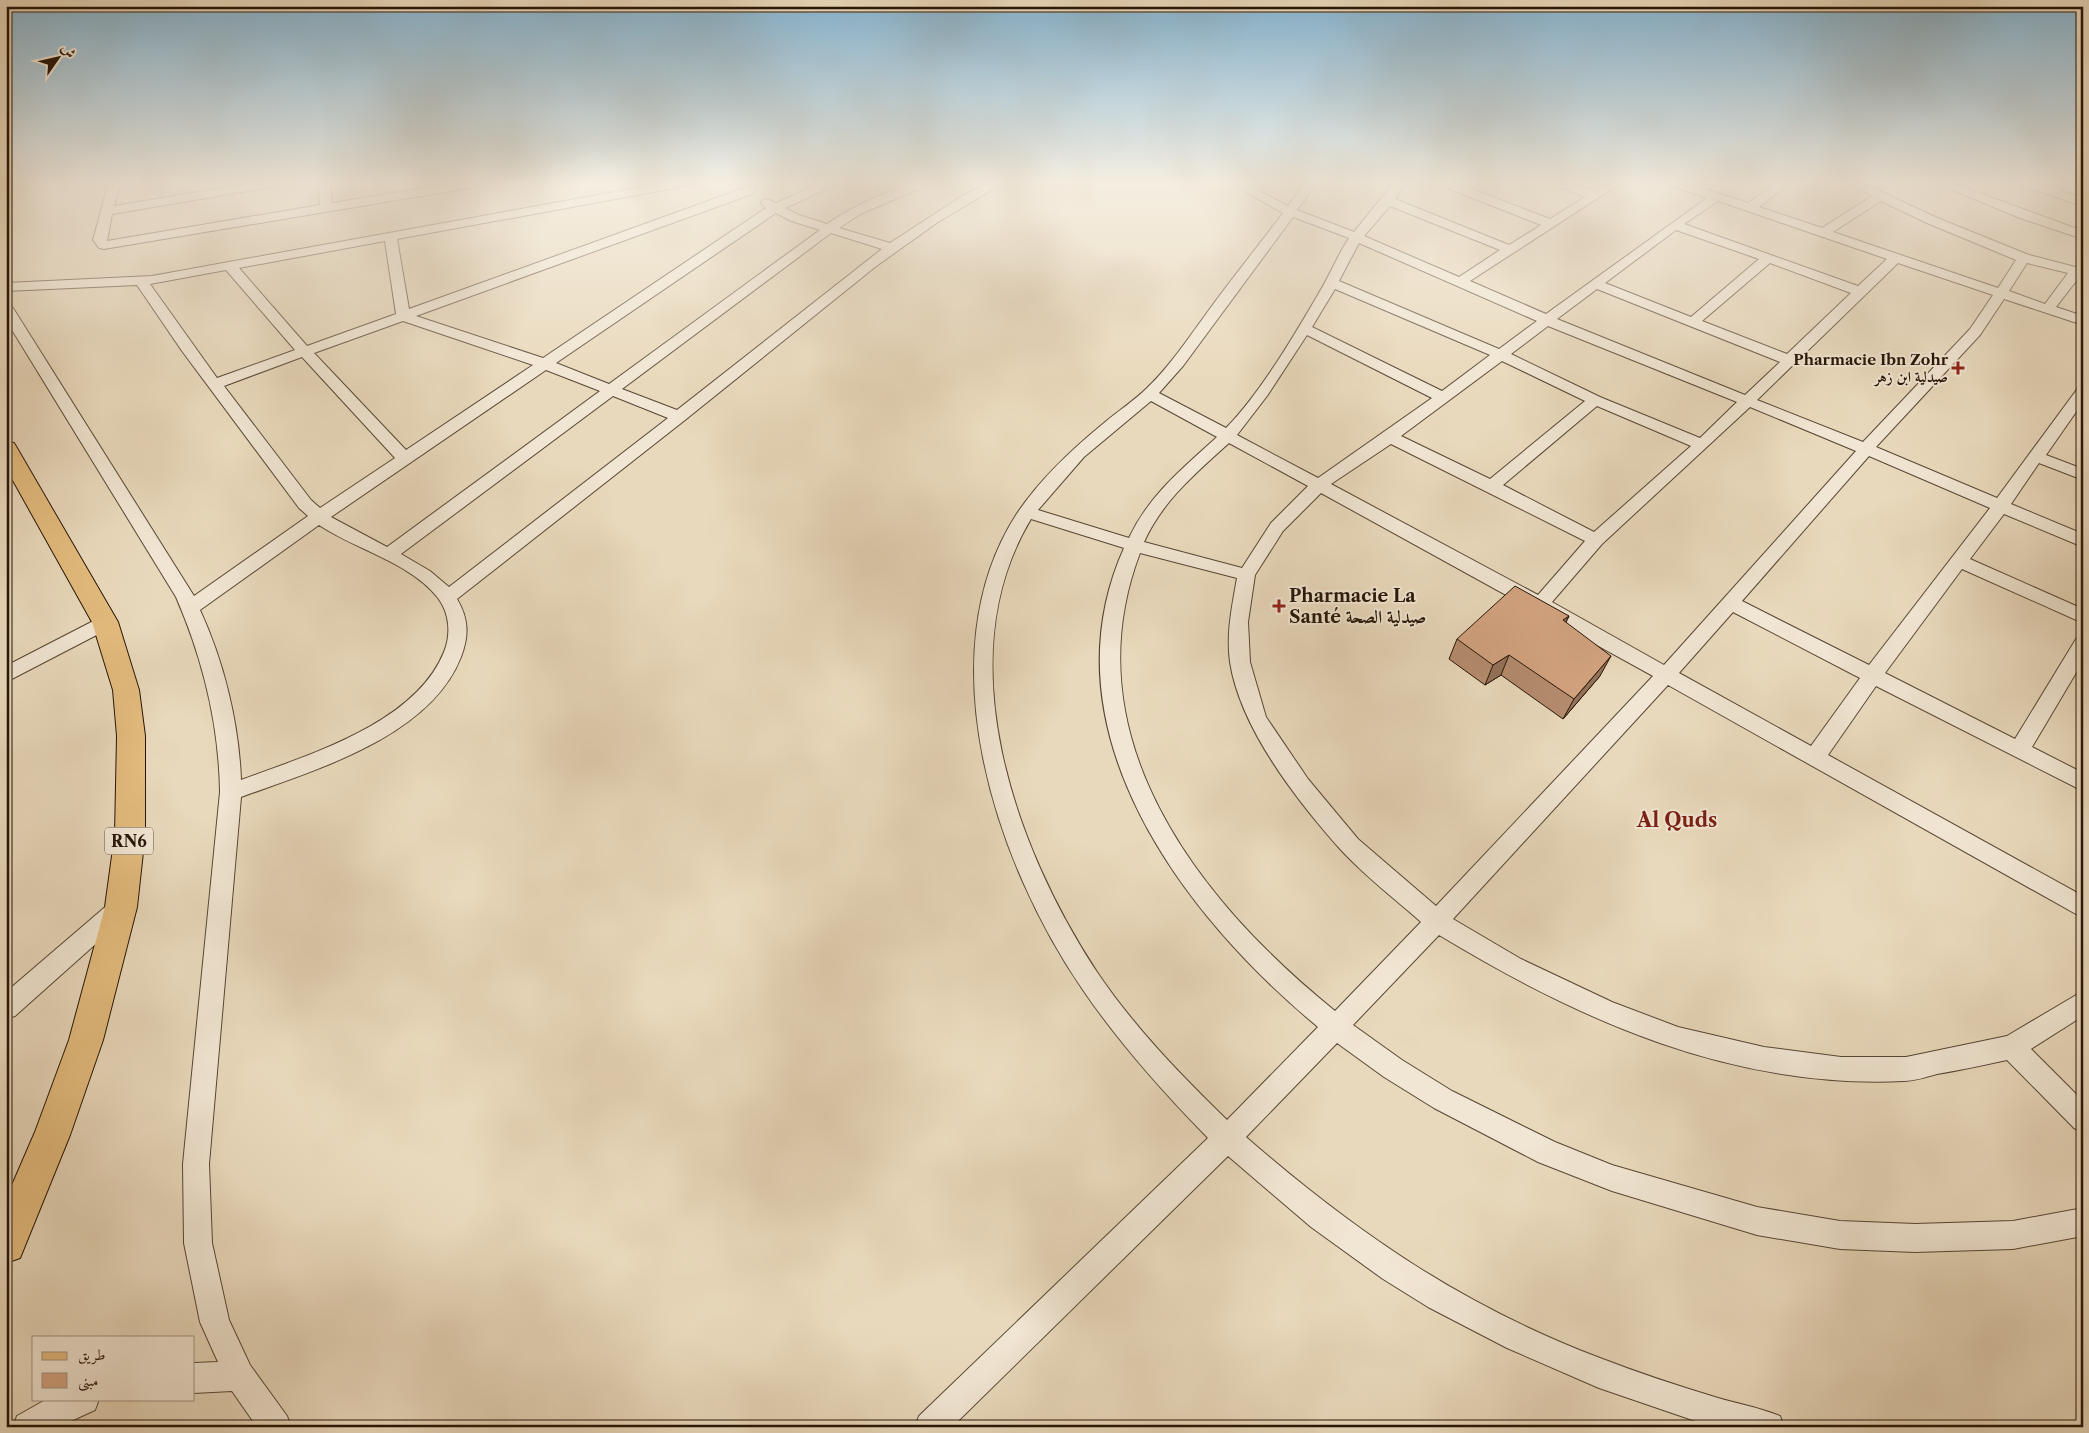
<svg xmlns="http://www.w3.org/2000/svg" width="2089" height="1433" font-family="'Libre Caslon Text',Amiri,serif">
<rect width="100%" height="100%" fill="#e9d9bc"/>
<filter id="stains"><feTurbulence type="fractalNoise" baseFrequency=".004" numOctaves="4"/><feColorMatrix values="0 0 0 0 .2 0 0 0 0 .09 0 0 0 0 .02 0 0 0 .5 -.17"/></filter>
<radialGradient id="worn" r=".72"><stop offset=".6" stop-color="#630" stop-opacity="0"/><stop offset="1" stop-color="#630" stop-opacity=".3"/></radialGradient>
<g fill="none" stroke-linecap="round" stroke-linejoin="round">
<defs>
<path id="lane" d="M810,181L817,187"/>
<path id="street" d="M6,181H53L47,185L6,188Z
M109,181H121L114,206L263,181H288L282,185L112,214L107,241L320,205L318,181H330L332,203L468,181H493L487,185L104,249L99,248L93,240Z
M675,181H698L692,185L397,239L409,309L747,187H755L757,190L755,193L416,316L543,358L766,208L761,203L763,200L767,199L776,203L825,181H840L838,184L785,208L799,215L827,224C851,207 904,181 933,181L931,184L862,213L839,228L890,243L962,196L993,181H1007L938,222L875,267L685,420L457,599C469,619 469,636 461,657C430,737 315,770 241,797L209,1164L212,1243L229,1320L250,1365L287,1416L291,1427H257L232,1391L194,1393V1363L218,1362L200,1322L184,1243L183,1164L220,792C219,725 203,659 176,597L6,320V304L13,308L194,596L308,516L299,508L182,351L137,285L6,291V283L152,276ZM776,213L791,221L820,230L609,384L556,363ZM831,233L882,249L677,410L622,389ZM385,241L396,314L307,346L239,268ZM226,270L295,350L217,378L150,284ZM403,321L533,365L406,450L314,353ZM302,357L395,458L320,508L311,500L224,386ZM546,370L600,391L387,547L331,517ZM613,396L668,418L449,587L430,571L401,554ZM319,525C356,550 410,562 438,598C450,614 451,635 444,652C415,724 308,755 241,780C239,723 224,662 200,610Z
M1226,181H1240L1288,206L1306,181H1318L1297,210L1354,232L1395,181H1407L1395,199L1509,245L1541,225L1437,184L1435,181H1451L1550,219L1585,197L1550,184L1548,181H1564L1594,191L1610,181H1624L1470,281L1546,314L1707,198L1666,184L1664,181H1681L1748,203L1780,181H1793L1759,207L1822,228L1872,196L1843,181H1858L1935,217L2029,255L2083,269V277L2080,276L2056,307L2083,316V325L2004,299L1980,335L1876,447L1997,498L2078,388L2083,387V402L2046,455L2083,469V480L2039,463L2011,504L2083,534V547L2004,514L1970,559L2083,609V623L1962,569L1885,673L2015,739L2076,639L2083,637V661L2032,747L2083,773V791L1876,686L1828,755L2083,896V918L1668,685L1453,919L1521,959L1612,1002L1678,1027L1764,1047L1841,1057H1906L2007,1036L2083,991V1016L2031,1049L2083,1101V1132L2074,1128L2007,1060C1984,1065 1961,1070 1937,1074C1926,1077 1915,1081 1904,1081C1733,1089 1581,1021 1439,935L1353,1025L1402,1060L1452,1091L1555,1142L1612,1165L1757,1207L1840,1221L1915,1224L2013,1221L2083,1208V1236L2013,1249L1915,1252L1840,1249L1757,1235L1612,1191L1538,1162L1434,1108L1384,1077L1337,1043L1246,1137C1356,1233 1463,1306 1600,1358C1639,1373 1678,1386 1718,1398C1739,1404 1760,1408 1780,1416L1784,1427H1713L1599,1388L1507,1348L1428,1307L1383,1279L1311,1227L1228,1156L952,1427H915L919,1416L1208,1138C1162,1091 1120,1044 1083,990C996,864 926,656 1016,515C1039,480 1071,450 1104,423C1118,411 1134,401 1147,388C1171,365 1189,337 1209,310C1233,277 1259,245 1283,213ZM1718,201L1887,259L1858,286L1684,224ZM1881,201L1927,223L2016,260L1998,288L1833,232ZM1390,206L1500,250L1459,277L1364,236ZM1293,217L1349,238C1339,253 1332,270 1323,286C1297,331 1262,391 1226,428L1159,393L1183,366ZM1676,230L1759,259L1691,317L1605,283ZM1359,243L1537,321L1499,349L1339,281ZM1770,263L1851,293L1787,354L1702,321ZM1898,263L1993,295L1970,329L1863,442L1757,400ZM2027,263L2068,273L2045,304L2009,291ZM1335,289L1490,355L1442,391L1312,327ZM1597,289L1780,362L1745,395L1557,319ZM1548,326L1737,402L1700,438L1600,397L1511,354ZM1307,335L1432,398L1318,478L1237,435L1267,396ZM1502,361L1585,401L1490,479L1401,436ZM1151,401L1217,437C1183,468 1149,495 1129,538L1038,510L1084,457ZM1597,406L1691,446L1594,532L1503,485ZM1750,407L1856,451L1664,665L1552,602L1602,544ZM1229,443L1308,486L1271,523L1242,568L1144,542C1163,500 1196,473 1229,443ZM1391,444L1585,541L1538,595L1331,484ZM1869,456L1990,508L1869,665L1742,601ZM1321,493L1653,676L1436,906L1358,839L1308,779L1266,717L1250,662L1248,622L1255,575L1283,531ZM1031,519L1124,548C1042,731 1184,916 1318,1027L1227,1120C1180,1074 1134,1027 1097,972C1015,848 947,658 1031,519ZM1140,553L1237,578C1232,606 1226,634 1230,662C1240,728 1298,802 1341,850C1365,876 1395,899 1421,922L1335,1011C1198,900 1070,737 1140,553ZM1733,612L1860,678L1811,746L1679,673Z
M1931,181H1947L2083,231V239L2020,218Z
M2014,181H2031L2083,198V206L2016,184Z
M105,615L112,617L114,622L112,627L6,682V666Z
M119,899L127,902L130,909L127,916L15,1016L6,1019V992L111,902Z
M47,1399H99L95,1410L58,1427H13L17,1416Z"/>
<path id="primary" d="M6,441L14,443L17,448L118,622L139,690L145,736V834L137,907L103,1040L70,1135L20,1258L6,1263V1199L35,1132L69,1040L105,907L115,834L117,736L113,690L92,622L6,468Z"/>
</defs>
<use href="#lane" stroke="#574634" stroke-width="9"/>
<use href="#street" stroke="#574634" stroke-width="2"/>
<use href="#primary" stroke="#261507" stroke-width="2"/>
<use href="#lane" stroke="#f1e6d3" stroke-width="7"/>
<use href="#street" fill="#f1e6d3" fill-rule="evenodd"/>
<use href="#primary" fill="#e4bc7e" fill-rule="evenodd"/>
</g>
<path fill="#b58c6e" stroke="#261507" d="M1569,616L1566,622L1600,676L1563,719L1501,675L1485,685L1449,659L1457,639Z"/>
<path fill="#94725a" stroke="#261507" d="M1569,616L1559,636L1563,620Z
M1509,655L1501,675L1485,685L1493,665Z
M1611,656L1600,676L1563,719L1574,699Z"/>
<path fill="#d3a380" stroke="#261507" d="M1515,586L1569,616L1563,620L1611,656L1574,699L1509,655L1493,665L1457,639Z"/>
<linearGradient id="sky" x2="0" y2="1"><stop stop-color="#87b6d3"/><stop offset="0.48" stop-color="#f5eee1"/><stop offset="1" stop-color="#f5eee1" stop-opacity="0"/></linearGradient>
<rect width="2089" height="381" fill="url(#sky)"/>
<g fill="#8f2418" stroke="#f1e6d3" stroke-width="2">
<path d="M1955.5 360.5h5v5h5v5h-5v5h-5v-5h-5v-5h5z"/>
<path d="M1276.5 598.5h5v5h5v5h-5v5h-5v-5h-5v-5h5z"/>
</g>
<g text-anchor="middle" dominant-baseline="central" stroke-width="4" stroke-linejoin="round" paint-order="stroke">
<g font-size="15" font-weight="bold" fill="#261507" stroke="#f1e6d3" text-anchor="end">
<text x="1948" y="359">Pharmacie Ibn Zohr<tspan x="1948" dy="17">صيدلية ابن زهر</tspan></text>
</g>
<rect fill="#f1e6d3" stroke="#635444" stroke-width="1" x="105" y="827.5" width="48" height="27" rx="4"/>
<g font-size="16" font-weight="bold" fill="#261507">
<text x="129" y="841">RN6</text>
</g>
<g font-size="18" font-weight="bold" fill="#261507" stroke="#f1e6d3" text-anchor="start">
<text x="1289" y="596">Pharmacie La<tspan x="1289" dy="21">Santé صيدلية الصحة</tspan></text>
</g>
<g font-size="20" font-weight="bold" fill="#7a1f14" stroke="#f1e6d3">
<text x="1677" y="820">Al Quds</text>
</g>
</g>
<rect width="2089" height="1433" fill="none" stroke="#e9d9bc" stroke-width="25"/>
<rect x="8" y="8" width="2074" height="1418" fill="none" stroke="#261507" stroke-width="2.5"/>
<rect x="12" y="12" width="2064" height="1408" fill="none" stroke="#261507"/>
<rect x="32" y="1336" width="162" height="65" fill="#f1e6d3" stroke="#a09281"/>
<rect x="42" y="1352" width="25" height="8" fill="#e4bc7e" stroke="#a09281"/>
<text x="78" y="1360" font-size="15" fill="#261507">طريق</text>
<rect x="42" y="1373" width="25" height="15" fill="#d3a380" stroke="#a09281"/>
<text x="78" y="1386" font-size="15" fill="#261507">مبنى</text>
<g transform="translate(58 58) rotate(56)" stroke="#f1e6d3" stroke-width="4" paint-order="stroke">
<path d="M0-4L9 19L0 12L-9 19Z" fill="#261507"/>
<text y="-8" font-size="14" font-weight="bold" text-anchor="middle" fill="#261507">ش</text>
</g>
<rect width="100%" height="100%" filter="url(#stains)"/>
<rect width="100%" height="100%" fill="url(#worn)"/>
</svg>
